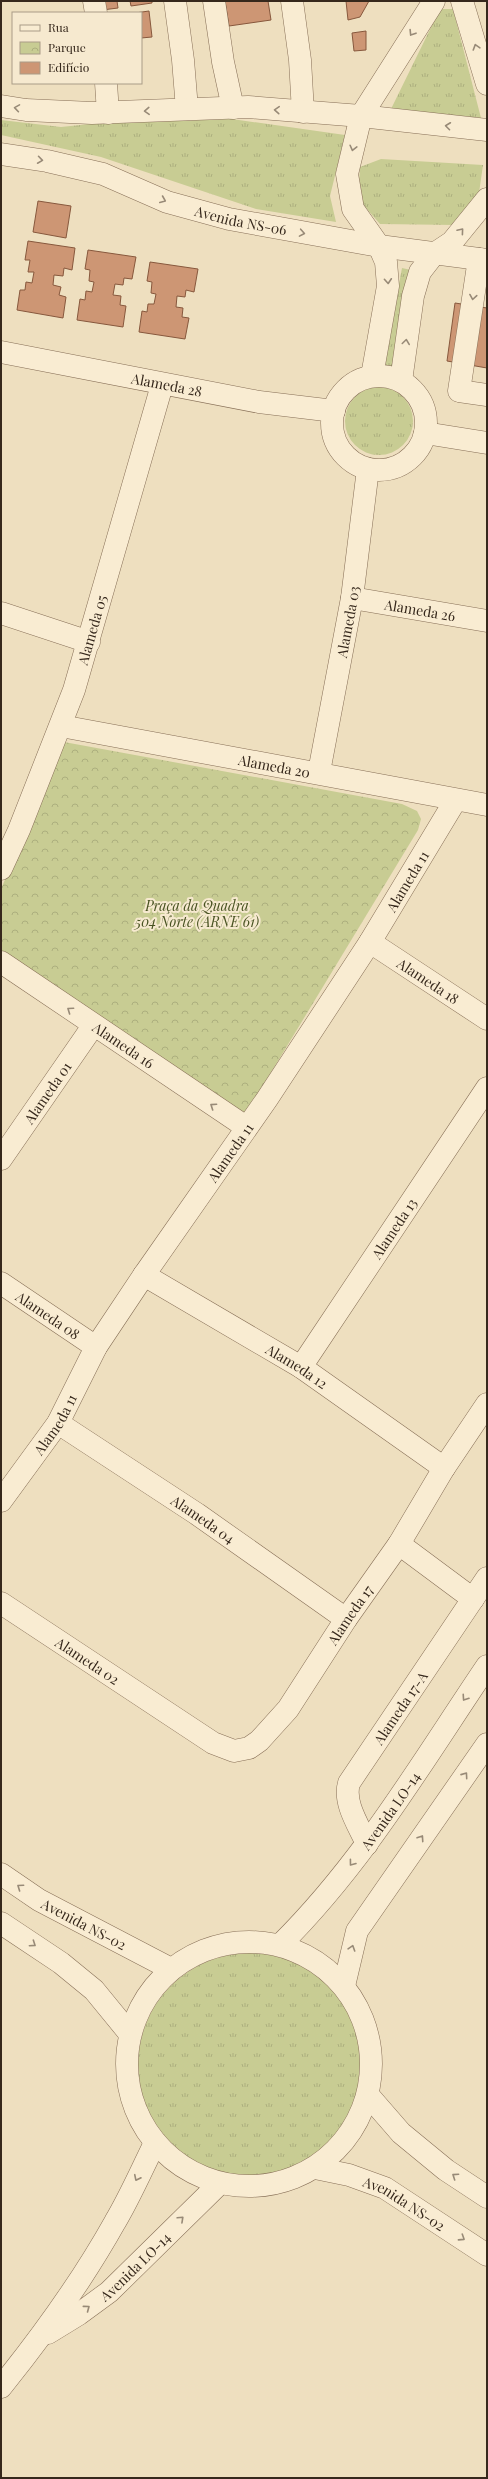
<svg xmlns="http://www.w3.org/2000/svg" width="488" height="2479" font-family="'Playfair Display',serif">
<defs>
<pattern id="grass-tufts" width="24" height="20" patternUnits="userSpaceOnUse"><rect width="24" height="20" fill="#c8cc93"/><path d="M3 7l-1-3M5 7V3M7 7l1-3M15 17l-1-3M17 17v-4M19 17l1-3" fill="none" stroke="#acaf7e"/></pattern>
<pattern id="park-crowns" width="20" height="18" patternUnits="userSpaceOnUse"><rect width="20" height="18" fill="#c8cc93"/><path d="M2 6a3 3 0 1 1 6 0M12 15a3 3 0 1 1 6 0" fill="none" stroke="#acaf7e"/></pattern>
</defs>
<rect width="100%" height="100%" fill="#eedfbf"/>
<path fill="url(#grass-tufts)" d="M440,9H453L481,118L391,109Z
M232,119L345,135L330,196L336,222L256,209L101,157L1,135V120L61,127L90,124Z
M381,159L483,165L479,193L455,225L380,224L358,199L360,167Z
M402,268L411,270L396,371L383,369Z
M345 421a34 34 0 1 1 68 0a34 34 0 1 1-68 0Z
M138 2065a112 112 0 1 1 224 0a112 112 0 1 1-224 0Z"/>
<path fill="url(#park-crowns)" d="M64,742L402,804L417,811L421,819L418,830L244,1117L1,955V889Z"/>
<path fill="#cd9674" stroke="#87583d" d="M95,1H117L118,8L102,10Z
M130,1H152V3L131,6Z
M225,1H268L271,20L229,26Z
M346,1H369L360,17L348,20Z
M149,11L152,37L141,38V13H135Z
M366,31V50L354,51L352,33Z
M38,201L71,206L66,238L33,232Z
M28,241L75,248L72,270L64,268L63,276L54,275L53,285L61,287L59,295L66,297L63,318L17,310L20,290H25L26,282L32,283L34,272H28L30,260H25Z
M88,250L136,257L132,279L124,278L123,285L115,284L113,295L121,296L120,305L126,306L123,327L77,320L80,299L85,300L86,291L92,292L94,282L89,281L90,270L85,269Z
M150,262L198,269L194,292L186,290L185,297L177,296L176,307L183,308L182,317L189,318L185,339L139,332L142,311L147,312L148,304H154L156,294L151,293L152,282L147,281Z
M455,303L487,308V368L447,361Z"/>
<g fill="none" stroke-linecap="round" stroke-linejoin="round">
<defs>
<g id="minor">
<path d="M94,1L96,13"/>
<path d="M175,1L183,60L187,109"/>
<path d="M214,1L223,62L233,108"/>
<path d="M292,1L300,60L303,112"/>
<path d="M462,1L487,84"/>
<path d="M106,83L108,113"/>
<path d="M1,106L26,110L92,113L248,107L361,116L487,130"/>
<path id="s1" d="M1,154L47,161L103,174L167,202L229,219L379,246L487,260"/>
<path d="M479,259L459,391L487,395"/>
<path id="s2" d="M1,352L259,402L334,411"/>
<path d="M372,376L388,286L386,262L379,246L353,209L347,174L361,116L434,1"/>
<circle cx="379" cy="423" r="47"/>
<path d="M401,381L413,296L420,272L434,254L452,242L487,199"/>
<path d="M425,433L487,443"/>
<path id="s3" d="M352,598L487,621"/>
<path d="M1,613L89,642"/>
<path id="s4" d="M61,726L487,805"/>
<path id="s5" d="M319,772L352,598L368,469"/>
<path id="s6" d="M1,869L19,830L74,690L162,385"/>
<path id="s7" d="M370,942L487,1019"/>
<path id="s8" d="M1,962L246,1127"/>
<path id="s9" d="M1,1159L93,1026"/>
<path id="s10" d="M144,1275L301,1367L444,1468"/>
<path id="s11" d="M1,1283L96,1347"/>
<path id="s12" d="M301,1367L487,1088"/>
<path id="s13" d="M58,1423L197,1514L346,1619"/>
<path id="s14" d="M1,1501L58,1423L96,1347L144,1275L267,1099L370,942L455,801"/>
<path d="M399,1544L473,1599"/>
<path id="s15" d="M1,1603L213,1743L234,1751L249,1748L259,1741L288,1709L346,1619L399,1544L444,1468L487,1404"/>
<path id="s16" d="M367,1844C359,1826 343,1803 349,1783L487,1578"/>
<path id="s17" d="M1,1874L39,1900L171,1969"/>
<path d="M1,1923L61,1963L94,1990L130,2034"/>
<circle cx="249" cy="2064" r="122"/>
<path id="s18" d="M280,1945C363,1863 422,1762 487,1666"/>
<path d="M344,1986L357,1931L487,1744"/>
<path d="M368,2095L401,2133L446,2170L487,2197"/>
<path id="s19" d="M315,2168L349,2175L385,2188L487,2255"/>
<path id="s20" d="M48,2333L79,2314L109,2292L219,2184"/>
<path d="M1,2387C43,2335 82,2281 115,2222C130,2197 142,2169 155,2143"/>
</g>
</defs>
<use href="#minor" stroke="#876f57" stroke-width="23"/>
<use href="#minor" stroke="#f9ecd2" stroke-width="22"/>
</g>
<defs><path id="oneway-chevron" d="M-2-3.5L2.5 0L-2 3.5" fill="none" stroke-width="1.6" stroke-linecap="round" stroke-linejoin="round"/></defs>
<g stroke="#988a77">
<use href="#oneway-chevron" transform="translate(412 33) rotate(122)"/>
<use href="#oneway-chevron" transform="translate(476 47) rotate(-107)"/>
<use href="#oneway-chevron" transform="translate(17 108) rotate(-171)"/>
<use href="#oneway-chevron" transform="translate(277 110) rotate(-176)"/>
<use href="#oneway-chevron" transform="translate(147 111) rotate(177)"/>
<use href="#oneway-chevron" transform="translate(448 126) rotate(-173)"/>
<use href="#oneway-chevron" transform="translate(353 148) rotate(104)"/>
<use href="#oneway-chevron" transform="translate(40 160) rotate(8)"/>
<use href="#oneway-chevron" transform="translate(163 200) rotate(23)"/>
<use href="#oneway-chevron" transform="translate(461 231) rotate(-50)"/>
<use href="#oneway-chevron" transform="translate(302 233) rotate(10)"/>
<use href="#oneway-chevron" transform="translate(388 281) rotate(86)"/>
<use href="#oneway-chevron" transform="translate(473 297) rotate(99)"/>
<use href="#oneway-chevron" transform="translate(406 342) rotate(-82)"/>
<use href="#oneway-chevron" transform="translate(70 1010) rotate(-145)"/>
<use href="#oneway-chevron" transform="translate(213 1106) rotate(-146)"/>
<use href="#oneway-chevron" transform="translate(465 1698) rotate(124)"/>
<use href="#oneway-chevron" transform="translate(465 1775) rotate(-55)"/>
<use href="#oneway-chevron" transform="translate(421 1838) rotate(-56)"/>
<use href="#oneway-chevron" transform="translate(352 1863) rotate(127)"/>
<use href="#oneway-chevron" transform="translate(20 1887) rotate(-145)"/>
<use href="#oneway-chevron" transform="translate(33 1944) rotate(34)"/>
<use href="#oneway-chevron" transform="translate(352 1948) rotate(-72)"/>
<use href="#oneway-chevron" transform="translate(455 2176) rotate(-146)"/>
<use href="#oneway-chevron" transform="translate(137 2178) rotate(116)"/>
<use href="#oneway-chevron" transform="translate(181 2219) rotate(-43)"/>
<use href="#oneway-chevron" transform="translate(462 2238) rotate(33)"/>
<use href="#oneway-chevron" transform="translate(87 2308) rotate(-37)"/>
</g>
<g text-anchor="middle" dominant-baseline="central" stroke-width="4" stroke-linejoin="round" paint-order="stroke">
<g font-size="14" fill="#36281c" stroke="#f6e9cf">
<text stroke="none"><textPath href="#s1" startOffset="250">Avenida NS-06</textPath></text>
<text stroke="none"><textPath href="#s2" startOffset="169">Alameda 28</textPath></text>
<text stroke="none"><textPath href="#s3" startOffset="69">Alameda 26</textPath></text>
<text stroke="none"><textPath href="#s5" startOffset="153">Alameda 03</textPath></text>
<text stroke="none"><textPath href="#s6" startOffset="256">Alameda 05</textPath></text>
<text stroke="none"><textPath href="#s4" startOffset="217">Alameda 20</textPath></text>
<text stroke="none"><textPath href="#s14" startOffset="742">Alameda 11</textPath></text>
<text stroke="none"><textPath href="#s7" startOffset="70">Alameda 18</textPath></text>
<text stroke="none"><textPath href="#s8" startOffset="148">Alameda 16</textPath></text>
<text stroke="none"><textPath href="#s9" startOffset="81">Alameda 01</textPath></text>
<text stroke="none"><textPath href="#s14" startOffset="418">Alameda 11</textPath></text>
<text stroke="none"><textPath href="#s12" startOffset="167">Alameda 13</textPath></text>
<text stroke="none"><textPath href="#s11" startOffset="57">Alameda 08</textPath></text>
<text stroke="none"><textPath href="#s10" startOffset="178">Alameda 12</textPath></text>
<text stroke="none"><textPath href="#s14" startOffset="94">Alameda 11</textPath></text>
<text stroke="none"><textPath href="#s13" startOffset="174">Alameda 04</textPath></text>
<text stroke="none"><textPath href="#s15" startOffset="460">Alameda 17</textPath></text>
<text stroke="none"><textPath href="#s15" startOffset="104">Alameda 02</textPath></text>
<text stroke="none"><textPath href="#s16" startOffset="156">Alameda 17-A</textPath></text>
<text stroke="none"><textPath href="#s18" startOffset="174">Avenida LO-14</textPath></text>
<text stroke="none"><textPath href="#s17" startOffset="97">Avenida NS-02</textPath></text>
<text stroke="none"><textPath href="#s19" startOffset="97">Avenida NS-02</textPath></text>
<text stroke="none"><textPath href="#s20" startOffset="110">Avenida LO-14</textPath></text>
</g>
<g font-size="14" font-style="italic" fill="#495322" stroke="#f6e9cf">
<text x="197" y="905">Praça da Quadra<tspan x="197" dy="16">504 Norte (ARNE 61)</tspan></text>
</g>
</g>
<rect width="488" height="2479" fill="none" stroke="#36281c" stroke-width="4"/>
<rect x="12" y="12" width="130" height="72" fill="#f6e9cf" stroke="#a99c87"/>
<rect x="20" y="25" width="20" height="6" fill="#f9ecd2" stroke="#a99c87"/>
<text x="48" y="32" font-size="12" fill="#36281c">Rua</text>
<rect x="20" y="42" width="20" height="12" fill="url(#park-crowns)" stroke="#a99c87"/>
<text x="48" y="52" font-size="12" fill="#36281c">Parque</text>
<rect x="20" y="62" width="20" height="12" fill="#cd9674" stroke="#a99c87"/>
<text x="48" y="72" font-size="12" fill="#36281c">Edifício</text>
</svg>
